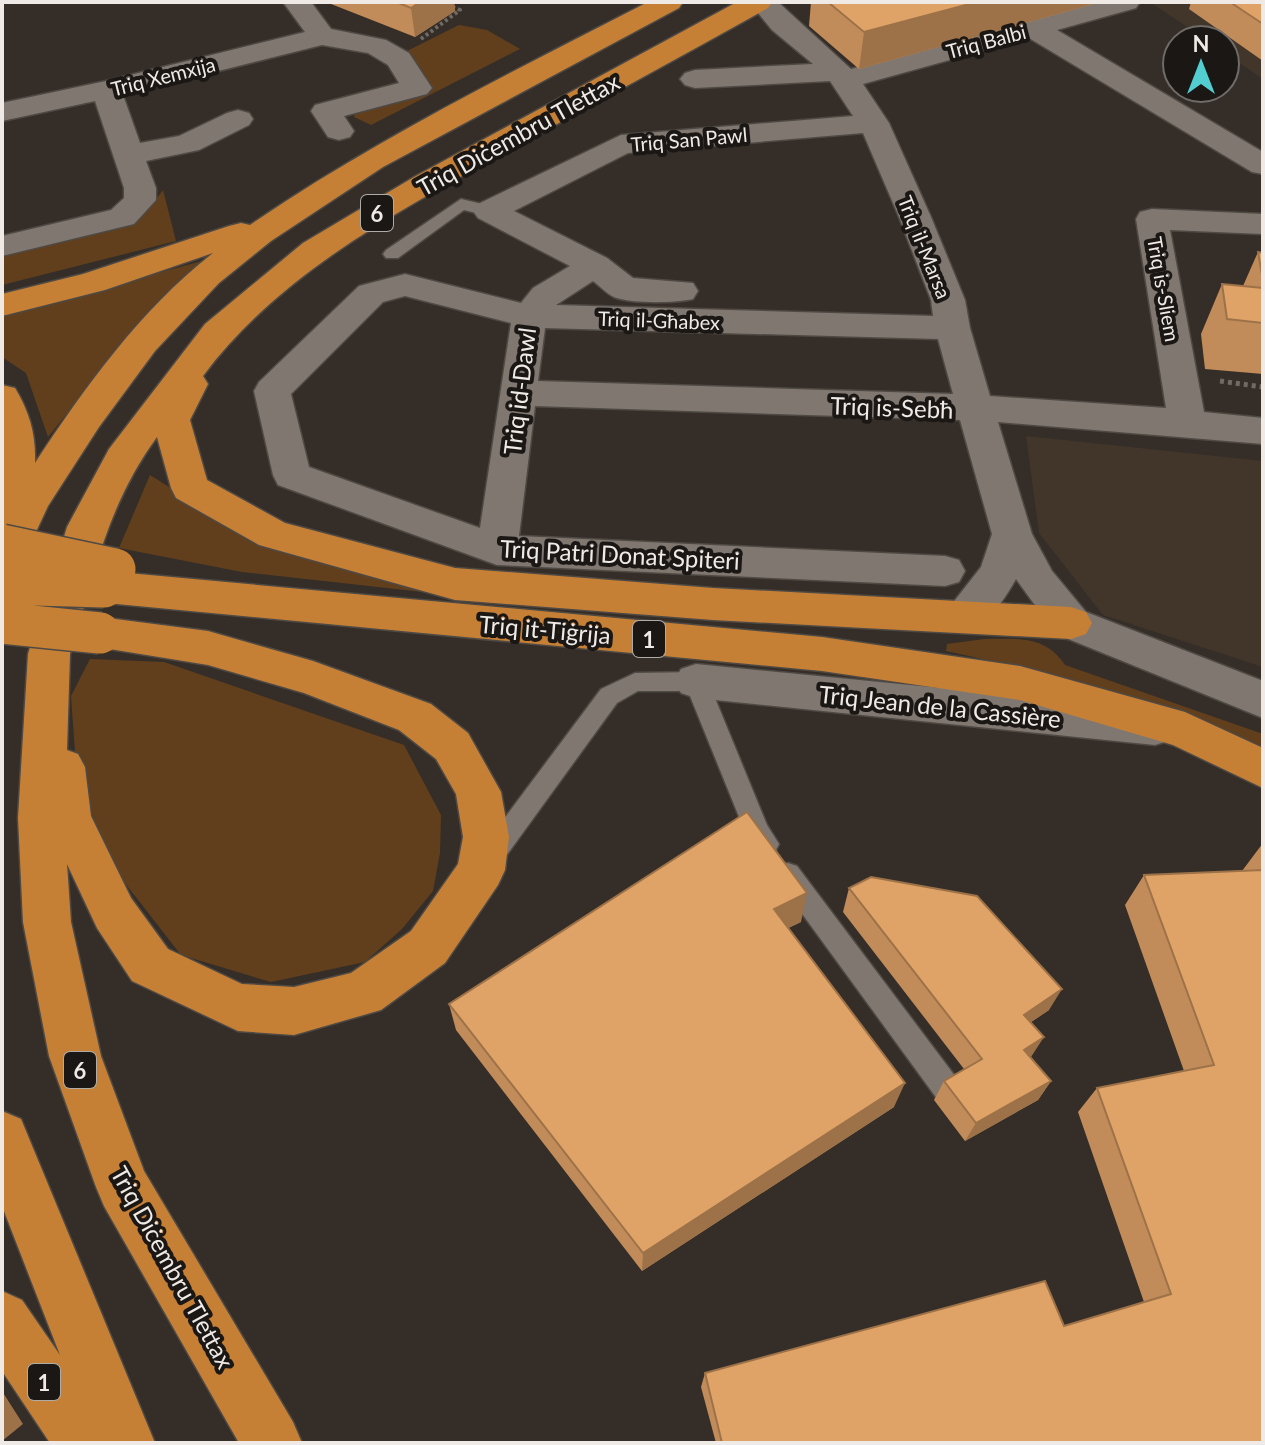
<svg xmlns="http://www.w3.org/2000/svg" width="1265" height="1445" font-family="Lato,sans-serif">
<rect width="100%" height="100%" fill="#352e28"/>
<path fill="#42362b" d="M1160,2H1263V79L1225,53V40H1207L1153,4Z
M1026,436L1263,461V667L1103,615L1039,533Z"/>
<path fill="#613f1c" d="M459,25L487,30L520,49L371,125L354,117L357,108L429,86L407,51Z
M163,190L176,241L2,285V257L124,226L148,210Z
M206,260L128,338L48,437L26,373L2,357V315Z
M150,475L253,540L432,593L242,572L119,548Z
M984,639C1017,639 1045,635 1065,665L1263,734V752L1198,724L1056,675L946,651L947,644Z
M90,659L164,662L404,745L441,815L440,853L433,891L402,929L365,962L271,982L181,955L107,860L76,765L71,696Z"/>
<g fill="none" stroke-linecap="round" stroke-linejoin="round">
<defs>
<path id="lane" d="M461,199L495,207L498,211L489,216L464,210L398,258H386L383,254L386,250Z
M696,672L704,674L708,681L767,825L779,844L775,852C760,857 756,850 748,839L688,691H638L617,703L498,867L489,870L480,867L476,859L480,851L601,689L635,673Z
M788,863L797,866L958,1080L962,1090L958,1100L948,1104L938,1100L779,882L775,874L779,866Z"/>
<path id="street" d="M283,2H311L331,29L386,40L409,53L432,88L427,94L344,116L354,131L350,137L339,140L328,137L311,111L315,105L399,83L388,65L368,53L322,45L123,95L140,143L179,136L227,113L238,110L249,113L253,119L249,125L199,150L146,161L156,188V200L134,224L2,256V236L111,210L124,198V188L95,101L2,121V103L106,81L305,32Z
M749,2H778L851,69L1095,2H1140L1136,8L1057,30L1263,152V174L1252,172L1029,38L863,84L889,123L931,217L965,300L970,328L990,396L1166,408L1136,219L1140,212L1152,209L1263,214V234L1170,230L1204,412L1263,418V444L998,422L1032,534L1052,571L1086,612L1263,681V718L1056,634L1016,579C1001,605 979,640 947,629L941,618L981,567L992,534L960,420L535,406L519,536L945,556L959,560L965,571L959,582L945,586L497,565L278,485L273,475L254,391L259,382L359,286L405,274L521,303L533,288L570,266L478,218L473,211L478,204L621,135L853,116L830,81L695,88L685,85L680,79L685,73L695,70L813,64L772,30ZM863,133L899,217L931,300L933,316L556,305L593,281C600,286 607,294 614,297C631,304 676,303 693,299L698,291L693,283L633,278L607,258L514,211L628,153ZM405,296L511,323L480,528L309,467L291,394L383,302ZM545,328L938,339L953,394L538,381Z
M696,664L1155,709L1171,714L1177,727L1171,740L1155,745L696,698L681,693L674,681L681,669Z"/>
<path id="highway" d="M648,2H683L679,8L383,167L271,241L219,283L155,351L99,427L48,506L16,575L2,579V385L15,388C30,413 36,435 35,463C85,387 141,309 213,253L105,290L2,316V294L83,274L229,226L241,223L250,225C376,139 512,72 648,2Z
M737,2H772L768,8C685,54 602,100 518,145C405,208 282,270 203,376L208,384L190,420L207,480L285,523L455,568L713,588L1071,607L1086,612L1092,623L1086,634L1071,639L713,620L455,600L259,545L176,498L171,488L157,437C126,479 107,526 93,576L106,571L822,637L1020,666L1185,712L1263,748V788L1173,745L1020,700L822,671L106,603L92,598L88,592L70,654L67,750L78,754L85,767L91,816L131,898L168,949L242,984L294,987L351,973L411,931L458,864L463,837L456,794L436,759L399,730L304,693L208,665L85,645L79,633L85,621L100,617L208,631L313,661L431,704L468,733L501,792L509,837L505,870L498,885L445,963L381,1010L294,1035L238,1031L132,981L97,928L67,864L71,922L101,1056L144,1171L293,1422L302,1443H239L104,1206L96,1187L49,1056L23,922L18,818L28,654L67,527L109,449L205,324L303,243L414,177Z
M2,1111L21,1119L155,1443H50L2,1371V1291L22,1300L60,1355L2,1206Z"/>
</defs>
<use href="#lane" stroke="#4f4944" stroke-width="3"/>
<use href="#street" stroke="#4f4944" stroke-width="3"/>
<use href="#highway" stroke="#4f4944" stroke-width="3"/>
<path stroke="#706a64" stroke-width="4" stroke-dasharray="3 3" stroke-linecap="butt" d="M421,39L460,10L440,2"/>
<path stroke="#706a64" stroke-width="5" stroke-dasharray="4 4" stroke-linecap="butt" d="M1220,381L1263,387"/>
<use href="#lane" fill="#7f7770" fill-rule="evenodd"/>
<use href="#street" fill="#7f7770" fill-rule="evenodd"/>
<use href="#highway" fill="#c68036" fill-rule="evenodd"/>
<defs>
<path id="highway-bridge" d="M2,545L115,569
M2,584L104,587
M2,623L100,633"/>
</defs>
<use href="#highway-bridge" stroke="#4f4944" stroke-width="44" stroke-linecap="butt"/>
<use href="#highway-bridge" stroke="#c68036" stroke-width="41"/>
</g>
<path fill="#c18c59" d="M326,2H454L455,11L415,37Z
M811,2H1101L859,69L809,26Z
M1191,2H1263V61L1189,9Z
M1258,252L1263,253V374L1205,369L1201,334L1222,284L1243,286Z
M1263,843V1443H716L701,1387L705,1373L1064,1326L1144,1302L1078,1112L1097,1088L1184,1071L1125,905L1144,875L1242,871Z
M849,888L1049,1010L1031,1022V1057L1051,1081L1038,1100L965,1141L934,1100L944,1081L964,1069L843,912Z
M801,922L788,928L894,1107L642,1271L456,1030L449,1004Z"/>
<path fill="#9d7248" d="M420,2H454L455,11L415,37L411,8Z
M977,2H1101L859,69L864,32Z
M807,893L801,922L768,938L774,909Z
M1062,989L1049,1010L1012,1035L1024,1015Z
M1044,1037L1031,1057L1024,1050Z
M1051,1081L1038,1100L965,1141L976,1123Z
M905,1083L894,1107L642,1271L643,1253Z
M2,1391L23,1424L2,1441Z"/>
<path fill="#e0a367" stroke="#9d7248" stroke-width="2" d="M396,2H420L411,8Z
M828,2H977L864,32Z
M1230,2H1263V24Z
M1258,252L1263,253V281Z
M1222,284L1263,288V323L1227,319Z
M747,812L807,893L774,909L905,1083L643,1253L449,1004Z
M1263,870V1443H722L705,1373L1045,1281L1064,1326L1171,1294L1097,1088L1214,1065L1144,875Z
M871,877L977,896L1062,989L1024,1015L1044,1037L1024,1050L1051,1081L976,1123L944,1081L982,1059L849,888Z"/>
<g text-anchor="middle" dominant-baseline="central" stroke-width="8" stroke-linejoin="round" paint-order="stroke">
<g font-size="20" fill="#efeae6" stroke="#1a1714">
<text transform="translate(986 41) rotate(-15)">Triq Balbi</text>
<text transform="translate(163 76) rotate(-14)">Triq Xemxija</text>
<text transform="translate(689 139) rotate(-5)">Triq San Pawl</text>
<text transform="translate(925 247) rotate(68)">Triq il-Marsa</text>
<text transform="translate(1164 289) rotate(80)">Triq is-Sliem</text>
<text transform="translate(659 320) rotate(2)">Triq il-Għabex</text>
</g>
<g fill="#1a1714" stroke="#afaba7" stroke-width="2">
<rect x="361" y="195" width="32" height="36" rx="6"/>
<rect x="633" y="621" width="32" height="36" rx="6"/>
<rect x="64" y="1052" width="32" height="36" rx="6"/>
<rect x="28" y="1364" width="32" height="36" rx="6"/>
</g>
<g font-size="22" font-weight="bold" fill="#efeae6">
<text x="377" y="213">6</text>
<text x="649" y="639">1</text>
<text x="80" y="1070">6</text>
<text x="44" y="1382">1</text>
</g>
<g font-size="24" fill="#efeae6" stroke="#1a1714">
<text transform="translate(518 134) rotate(-29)">Triq Diċembru Tlettax</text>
<text transform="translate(519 391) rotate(-83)">Triq id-Dawl</text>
<text transform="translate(892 407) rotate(2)">Triq is-Sebħ</text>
<text transform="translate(620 554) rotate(3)">Triq Patri Donat Spiteri</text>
<text transform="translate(545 629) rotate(5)">Triq it-Tiġrija</text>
<text transform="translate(940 706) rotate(6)">Triq Jean de la Cassière</text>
<text transform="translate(173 1267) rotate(61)">Triq Diċembru Tlettax</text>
</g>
</g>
<rect width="1265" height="1445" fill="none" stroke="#efeae6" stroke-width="8"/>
<g transform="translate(1201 64)"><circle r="38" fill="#1a1714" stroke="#6f6b68" stroke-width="2"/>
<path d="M0-6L14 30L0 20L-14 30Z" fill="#52cdd0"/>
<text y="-12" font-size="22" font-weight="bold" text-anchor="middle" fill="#efeae6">N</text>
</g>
</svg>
